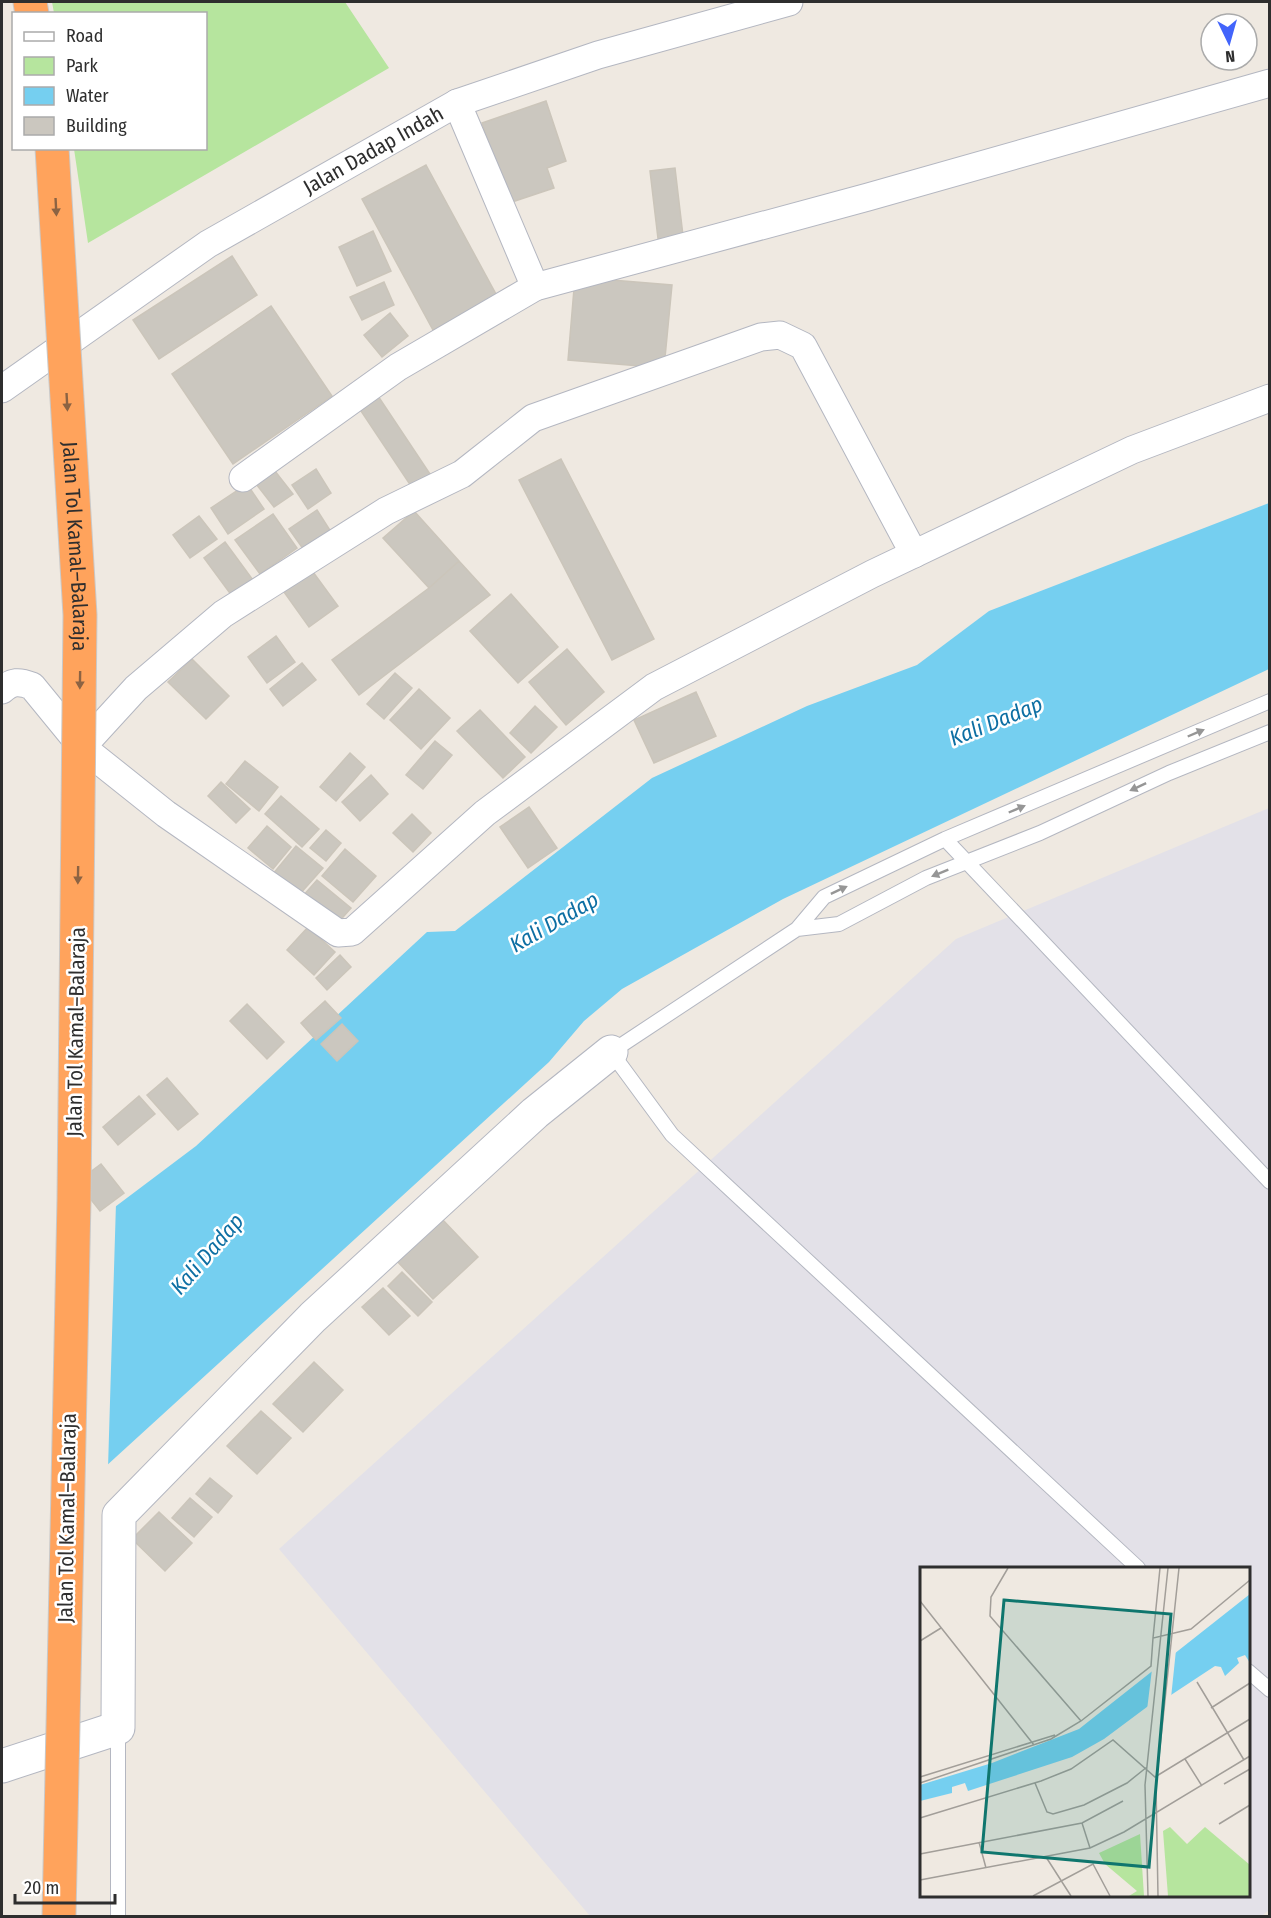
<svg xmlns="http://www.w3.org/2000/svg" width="1271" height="1918" font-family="'Fira Sans Condensed',sans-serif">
<rect width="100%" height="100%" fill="#efe9e1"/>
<path fill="#e3e1e8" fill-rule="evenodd" d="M1269,808L1270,1909L1262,1916H590L279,1549L956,939ZM922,1568H1248V1896H922Z"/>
<path fill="#b6e59e" d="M52,2H345L389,68L88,243L74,149L206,148V14L54,13Z"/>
<path fill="#75cff0" d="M1269,503V669L783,899L622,989L584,1021L549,1062L2,1561L11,1304L76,1259L83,1231L196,1146L427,932L455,931L652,778L807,706L917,665L989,611Z"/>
<path fill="#efe9e1" d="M116,1203L108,1468L2,1564V1301H10L73,1257L81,1229Z"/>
<path fill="#cbc7bf" stroke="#cbc5ba" stroke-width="1.5" d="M546,101L566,161L547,168L554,188L509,203L482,123Z
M426,165L497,296L433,330L362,199Z
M675,168L684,244L659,247L650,171Z
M373,231L391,271L357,286L339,247Z
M232,256L257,295L159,359L133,320Z
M575,277L672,285L664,368L568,360Z
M384,282L394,305L362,320L350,297Z
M271,306L332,396L233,464L172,374Z
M390,313L408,336L382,357L364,335Z
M378,396L434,480L415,492L359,408Z
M561,459L654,639L612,660L519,480Z
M271,466L293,494L274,507L253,480Z
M316,469L331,493L308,509L292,485Z
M247,484L264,509L228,534L211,508Z
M317,510L333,535L306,553L289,529Z
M414,511L459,561L429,588L383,538Z
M273,514L297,548L260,574L235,540Z
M199,516L217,539L190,558L173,535Z
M225,542L253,580L232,596L204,558Z
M459,561L490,595L359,695L332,660L429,588Z
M313,572L338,606L309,627L284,592Z
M511,594L558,647L518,683L470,631Z
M276,636L295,662L267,683L248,657Z
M567,649L604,692L566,725L529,682Z
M192,659L229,696L206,719L168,682Z
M302,663L316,680L283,706L270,689Z
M395,673L412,688L384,719L367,704Z
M419,689L450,718L421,749L390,720Z
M696,692L716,736L654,763L634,720Z
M535,706L557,727L531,753L510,733Z
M480,710L525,757L503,778L457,731Z
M435,741L452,755L423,789L406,775Z
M350,753L365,767L336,801L320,787Z
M245,761L278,787L259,811L226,784Z
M371,775L388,794L360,821L342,802Z
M221,782L250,809L236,823L208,796Z
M281,796L319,829L302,847L265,814Z
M529,807L557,848L528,868L500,827Z
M412,814L431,833L413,852L393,833Z
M267,826L291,847L273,869L248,848Z
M326,830L341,843L326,861L310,848Z
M296,846L323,868L299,895L273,874Z
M345,849L376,876L353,902L322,876Z
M317,880L351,908L336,925L303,896Z
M308,927L335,952L314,975L287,950Z
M340,955L351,967L327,990L316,978Z
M325,1001L341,1018L316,1040L301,1023Z
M247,1004L284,1042L267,1059L230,1021Z
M342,1024L358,1041L337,1061L321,1044Z
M167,1078L198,1114L178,1130L147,1095Z
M139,1096L155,1114L118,1145L103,1127Z
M101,1164L124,1193L100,1211L77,1182Z
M441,1218L478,1257L433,1299L396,1260Z
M402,1272L432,1302L418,1316L388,1286Z
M383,1288L410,1316L389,1335L362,1307Z
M314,1362L343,1390L303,1432L273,1404Z
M261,1411L291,1438L257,1474L227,1446Z
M210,1478L232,1496L218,1513L196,1494Z
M190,1498L212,1517L194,1537L172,1518Z
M159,1512L192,1543L165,1571L132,1539Z"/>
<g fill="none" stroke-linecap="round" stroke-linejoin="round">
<defs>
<path id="service" d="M945,839L1270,1182
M797,929L839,924L926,878L1040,833L1169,773L1270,732
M1138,1568L672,1135L611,1052L797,929L824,897L945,839L1270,701
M1248,1671L1270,1690
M118,1916V1728"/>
<g id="minor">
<path d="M457,103L535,287"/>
<path id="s1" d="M2,389L208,244L457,103L598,55L789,2"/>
<path d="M243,478L398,367L535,287L868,197L1270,83"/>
<path d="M2,690C12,681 19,681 32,686L82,747L166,814L338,933L352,932L485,813L654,687L872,574L1132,450L1270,398"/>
<path d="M82,747L136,688L223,614L386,511L462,474L533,418L761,337L780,335L803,346L914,554"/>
</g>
<path id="tertiary" d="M2,1766L118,1728L119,1515L313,1317L535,1113L611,1052"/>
<path id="motorway" d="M30,2L32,14"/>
</defs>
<use href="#service" stroke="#b4b7c1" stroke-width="16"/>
<use href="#minor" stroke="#b4b7c1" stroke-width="29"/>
<use href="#tertiary" stroke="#b4b7c1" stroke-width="35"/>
<use href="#motorway" stroke="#c9c9c9" stroke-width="35"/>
<use href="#service" stroke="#fff" stroke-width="14"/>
<use href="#minor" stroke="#fff" stroke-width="27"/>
<use href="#tertiary" stroke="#fff" stroke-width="33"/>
<use href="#motorway" stroke="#ffa35c" stroke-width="33"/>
<defs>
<g id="motorway-bridge">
<path id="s2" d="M52,148L80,615L74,1199L59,1916"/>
</g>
</defs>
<use href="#motorway-bridge" stroke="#c9c9c9" stroke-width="35" stroke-linecap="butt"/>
<use href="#motorway-bridge" stroke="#ffa35c" stroke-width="33"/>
</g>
<defs><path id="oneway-solid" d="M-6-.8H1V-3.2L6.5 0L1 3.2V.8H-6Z" transform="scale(1.5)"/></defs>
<g fill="#8c6343">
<use href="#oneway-solid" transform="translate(56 207) rotate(87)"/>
<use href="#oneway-solid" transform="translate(67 402) rotate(87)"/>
<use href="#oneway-solid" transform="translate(80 680) rotate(91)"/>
<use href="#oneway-solid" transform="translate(78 875) rotate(91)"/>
</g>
<g fill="#969696">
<use href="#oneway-solid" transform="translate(1196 733) rotate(-23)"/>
<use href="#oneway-solid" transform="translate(1138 787) rotate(155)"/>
<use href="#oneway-solid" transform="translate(1017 809) rotate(-23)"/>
<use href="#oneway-solid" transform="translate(940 873) rotate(158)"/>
<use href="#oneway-solid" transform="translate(839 890) rotate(-25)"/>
</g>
<g text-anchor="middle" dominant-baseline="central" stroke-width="5" stroke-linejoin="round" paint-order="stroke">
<g font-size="21" fill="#2e2e2e" stroke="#fff">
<text stroke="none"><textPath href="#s1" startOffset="442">Jalan Dadap Indah</textPath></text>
<text stroke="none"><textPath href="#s2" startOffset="399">Jalan Tol Kamal–Balaraja</textPath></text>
<text transform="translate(76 1032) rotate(-89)">Jalan Tol Kamal–Balaraja</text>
<text transform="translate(67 1518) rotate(-89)">Jalan Tol Kamal–Balaraja</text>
</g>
<g font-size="22" font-style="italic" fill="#0d6fa3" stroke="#fff">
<text transform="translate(996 721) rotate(-22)">Kali Dadap</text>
<text transform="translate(554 922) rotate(-30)">Kali Dadap</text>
<text transform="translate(207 1254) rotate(-49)">Kali Dadap</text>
</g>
</g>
<g transform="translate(920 1567)">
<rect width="330" height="330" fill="#efe9e1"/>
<path d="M250,260L267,277L285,260L330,298V329H248L243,264ZM220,267L224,329H209L217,324L185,297L179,286Z" fill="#b6e59e"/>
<path d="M330,27V96L325,88L317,91L319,96L305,109L301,100L295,99L251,128H243L184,172L152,190L48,224L45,216L32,220V226L0,234V218L72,196L159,162Z" fill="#75cff0"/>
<path d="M256,83L251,131H243L227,143L232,102Z" fill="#efe9e1"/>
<path fill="none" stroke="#a29e99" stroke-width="1.5" d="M88,1L71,30L70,49L161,154M0,34L114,178M233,71L240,1M0,74L21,61M277,115L324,193M291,141L330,116M265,192L282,219M0,210L135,168M0,216L131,172L161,154L231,99L233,71L271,62L330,13M115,216L127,245L133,247L164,238L207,216L227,200M304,217L330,202M0,251L121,214L151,202L193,173L235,210L330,152M162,256L170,281M299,257L330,238M59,275L66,301M0,287L162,256L203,234M126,290L151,329M0,313L170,281L204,265L330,189M113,329L173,297L190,329M228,329L225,218L248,1M238,329L236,218L259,1"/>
<path fill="#0f766e" fill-opacity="0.15" stroke="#0f766e" stroke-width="3" d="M84,33L251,47L229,300L62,285Z"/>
<rect width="330" height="330" fill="none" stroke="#2e2e2e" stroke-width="3"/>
</g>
<rect width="1271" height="1918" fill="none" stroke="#2e2e2e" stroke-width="6"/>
<rect x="12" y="12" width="195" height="138" fill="#ffffff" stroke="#ababab" stroke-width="1.5"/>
<rect x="24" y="32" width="30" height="9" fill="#ffffff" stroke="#ababab" stroke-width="1.5"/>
<text x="66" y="42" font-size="18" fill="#2e2e2e">Road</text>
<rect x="24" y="57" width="30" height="18" fill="#b6e59e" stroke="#ababab" stroke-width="1.5"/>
<text x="66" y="72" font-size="18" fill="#2e2e2e">Park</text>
<rect x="24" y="87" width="30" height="18" fill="#75cff0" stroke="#ababab" stroke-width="1.5"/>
<text x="66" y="102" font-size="18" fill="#2e2e2e">Water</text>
<rect x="24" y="117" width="30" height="18" fill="#cbc7bf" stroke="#ababab" stroke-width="1.5"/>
<text x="66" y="132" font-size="18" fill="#2e2e2e">Building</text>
<g transform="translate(1229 42) rotate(175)"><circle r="28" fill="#ffffff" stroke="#ababab" stroke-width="1.5"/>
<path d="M0-4.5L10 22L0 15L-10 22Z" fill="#4264fb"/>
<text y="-9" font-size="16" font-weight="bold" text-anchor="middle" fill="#2e2e2e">N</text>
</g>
<path d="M15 1894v9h100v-9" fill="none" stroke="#2e2e2e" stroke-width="3"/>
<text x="24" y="1894" font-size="18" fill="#2e2e2e" stroke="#ffffff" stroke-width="4.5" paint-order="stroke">20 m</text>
</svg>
